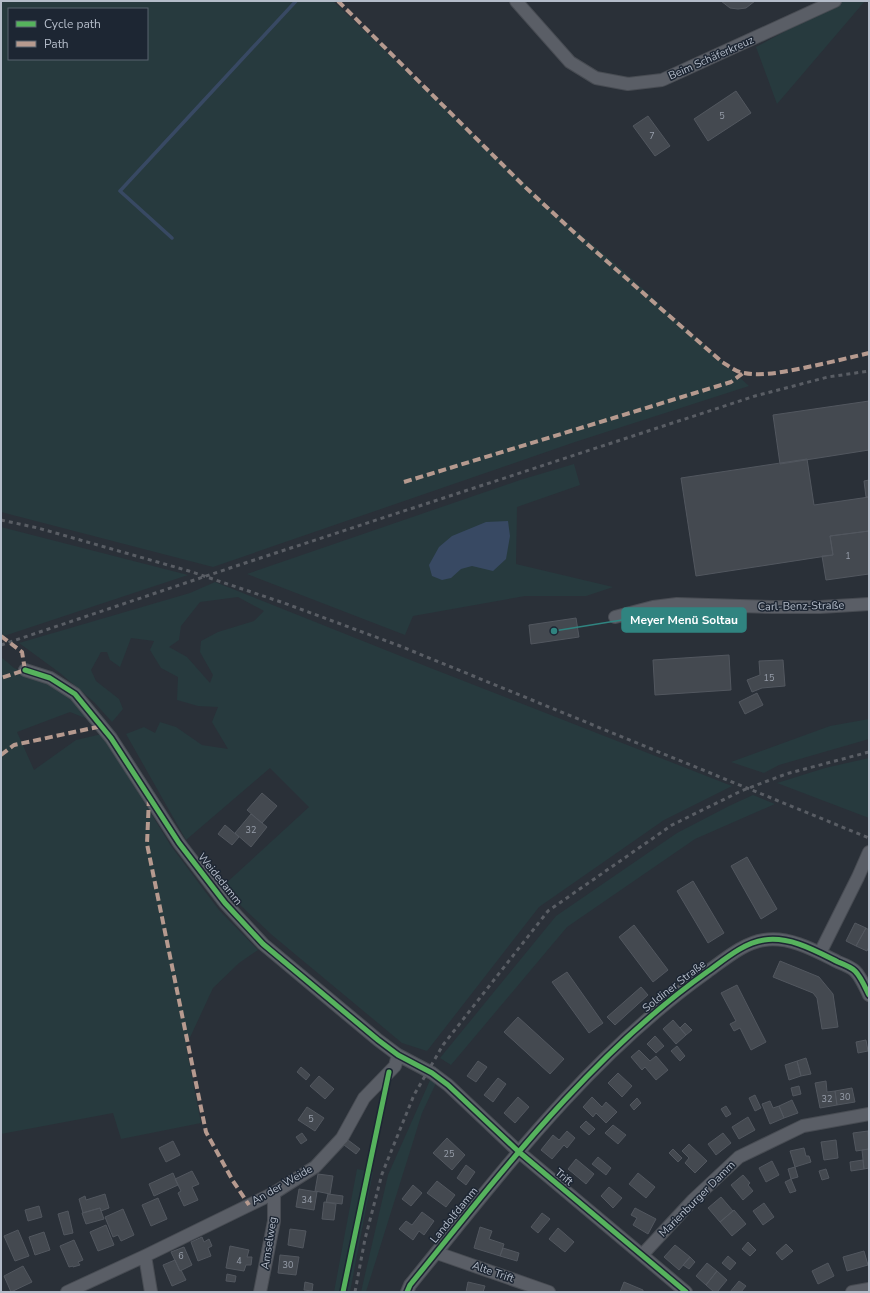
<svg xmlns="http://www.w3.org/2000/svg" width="870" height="1293" font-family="'Nunito Sans',sans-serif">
<rect width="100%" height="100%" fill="#2a3038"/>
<path fill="#273a3e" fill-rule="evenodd" d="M1,1H333L558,215L618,266L749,386L575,442L213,567L1,512ZM9,9H147V59H9Z
M836,1H865L777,104L756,47L830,7Z
M574,464L580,485L517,507L516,564L613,587L586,596H525L413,616L405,635L247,574L520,480Z
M1,527L188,575L1,637Z
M215,582L428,667L732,786L664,820L539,907L427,1051L402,1043L272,935L238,903L223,886L309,807L270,768L186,840L126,734L144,727L155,733L160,722L176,727L202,745L228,749L212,722L218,707L198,706L177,700L178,677L161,668L150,650L154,641L131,638L120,667L110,660L107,652H101L91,670L96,681L119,699L123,709L112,722L94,702L60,673L19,643L190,593ZM238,597L264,611L254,621L218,632L201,641L200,652L213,675L210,683L187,657L169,647L179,640L181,626L200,602Z
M1,657L14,668L51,685L70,696L90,716L85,718L70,712L17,732L34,770L76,740L102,734L171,846L219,910L258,950L239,963L213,988L186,1046L201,1123L121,1139L113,1113L1,1134Z
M869,719V739L779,765L764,773L731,762L830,726Z
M869,758V818L777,783L825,768Z
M753,795L775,804L695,839L567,927L451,1065L440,1058L556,916L677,833L729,806Z
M431,1078L436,1083L422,1113L366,1292H361L388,1175Z
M357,1169L373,1172L350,1292H334Z"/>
<path fill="#384963" d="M508,521L510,536L506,559L493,571L472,566L461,569L451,578L442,580L432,576L429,565L439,547L452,536L486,522Z"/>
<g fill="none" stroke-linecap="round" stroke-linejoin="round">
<path stroke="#384963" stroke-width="3.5" d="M172,238L120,191L296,1"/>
</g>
<path fill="#444950" stroke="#52575f" d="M721,1H755L746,8L738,9L730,8Z
M736,91L751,113L708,141L694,119Z
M648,116L670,146L655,156L633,126Z
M869,401V450L780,464L773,415Z
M807,459L814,505L869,497V531L830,536L833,555L696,576L681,478Z
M869,480V497H866L864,481Z
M869,531V574L826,580L822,556L833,555L830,536Z
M576,618L579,637L531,644L529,625Z
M729,655L731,690L655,695L653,660Z
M783,660L785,686L762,688L752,692L747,680L760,675L759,661Z
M757,693L763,705L745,714L739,702Z
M262,793L277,806L262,823L247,810Z
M251,814L267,827L251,847L235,833Z
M225,825L239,837L232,845L218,834Z
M747,857L777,909L761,919L731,866Z
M693,881L724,933L708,943L677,891Z
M855,923L866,928L856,946L846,941Z
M634,925L668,970L653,982L619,937Z
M866,928L869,930V947L867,951L856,946Z
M780,961L819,977L833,994L838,1027L822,1029L817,998L813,993L773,977Z
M567,972L603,1023L589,1033L552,982Z
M737,985L766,1042L751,1050L740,1028L734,1031L730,1024L736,1021L721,993Z
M641,987L648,995L615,1025L607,1017Z
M518,1017L564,1059L550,1074L504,1032Z
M673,1020L686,1035L676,1044L663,1029Z
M685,1023L692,1030L686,1035L680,1028Z
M655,1036L664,1046L656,1053L647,1044Z
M866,1040L868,1051L858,1053L856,1042Z
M677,1046L685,1056L680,1061L671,1051Z
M639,1050L650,1061L656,1056L668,1070L656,1080L645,1067L642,1070L631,1057Z
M806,1058L811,1074L801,1076L797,1061Z
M478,1061L487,1067L476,1082L467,1076Z
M797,1061L801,1076L789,1080L785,1065Z
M301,1067L310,1075L306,1080L297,1072Z
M618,1073L632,1086L622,1097L608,1083Z
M319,1076L334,1089L325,1099L310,1086Z
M498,1078L506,1084L493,1102L484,1095Z
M826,1081L827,1092L835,1091L837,1105L820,1108L815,1083Z
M799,1086L801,1094L793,1096L791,1088Z
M852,1088L855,1102L837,1105L835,1091Z
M755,1095L761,1108L755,1111L749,1098Z
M518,1097L529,1107L515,1123L504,1113Z
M592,1097L602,1107L606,1102L617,1112L606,1123L596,1113L593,1117L583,1107Z
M637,1098L641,1103L634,1110L630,1105Z
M792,1100L798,1113L784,1118L779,1106Z
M770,1101L773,1108L779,1106L784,1118L770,1124L762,1104Z
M726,1106L731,1114L726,1117L721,1109Z
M307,1107L324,1118L315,1131L298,1120Z
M748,1117L755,1130L739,1139L732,1127Z
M586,1121L595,1129L589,1135L580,1127Z
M613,1125L626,1135L618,1144L605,1133Z
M567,1131L575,1138L567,1148L564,1145L552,1159L541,1150L553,1135L559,1140Z
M868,1131L869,1149L856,1151L853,1133Z
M302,1133L307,1140L301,1144L296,1137Z
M723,1133L731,1143L716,1155L708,1144Z
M447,1138L465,1155L452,1170L433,1153Z
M348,1140L360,1149L356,1154L344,1145Z
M836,1140L838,1158L824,1160L821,1142Z
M173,1141L180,1155L166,1162L159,1148Z
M689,1144L707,1161L695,1173L685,1163L689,1158L682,1151Z
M804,1148L806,1156H809L811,1162L795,1167L790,1151Z
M673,1149L682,1158L678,1162L669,1153Z
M869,1149V1168L864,1169L862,1150Z
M598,1157L611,1168L606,1175L592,1164Z
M576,1159L594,1174L586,1184L568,1169Z
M863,1160L864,1169L851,1171L850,1162Z
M772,1161L779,1175L766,1182L759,1168Z
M466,1165L475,1172L466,1185L457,1178Z
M795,1167L798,1177L791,1179L788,1169Z
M826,1169L829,1178L822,1180L819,1171Z
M192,1171L199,1184L192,1187L198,1200L184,1206L178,1193L181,1191L175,1179Z
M173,1173L178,1185L154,1196L149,1184Z
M638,1173L655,1187L646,1198L629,1184Z
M318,1174L333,1176L330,1194L315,1191Z
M743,1175L750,1183L748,1185L753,1191L743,1200L731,1185Z
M791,1179L796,1191L790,1193L785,1182Z
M437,1181L455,1195L446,1207L427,1193Z
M413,1185L422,1193L411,1206L402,1199Z
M609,1187L622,1198L613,1208L601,1196Z
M299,1189L317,1192L314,1210L296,1207Z
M105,1194L109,1208L101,1211L100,1208L83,1213L79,1199L85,1196L86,1200Z
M328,1194L343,1196L342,1204L326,1202Z
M721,1197L733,1211L720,1222L708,1208Z
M158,1198L167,1219L151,1226L142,1205Z
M324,1202L336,1204L334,1220L322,1219Z
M764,1203L774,1217L763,1225L753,1211Z
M39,1206L42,1217L28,1221L25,1210Z
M100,1208L104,1219L86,1224L82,1213Z
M635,1208L656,1219L648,1234L633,1225L637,1218L631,1215Z
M123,1209L134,1235L121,1241L118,1235L113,1237L105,1217Z
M734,1210L746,1224L732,1236L720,1222Z
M68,1211L73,1233L64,1235L58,1214Z
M422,1212L434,1221L424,1235L419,1231L413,1240L399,1229L406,1221L412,1225Z
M542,1213L550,1219L538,1233L531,1227Z
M106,1225L114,1245L98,1251L90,1232Z
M480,1227L492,1231L489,1239L504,1244L500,1256L474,1248Z
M558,1228L574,1242L565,1252L549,1239Z
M290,1229L306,1231L303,1248L288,1245Z
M18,1230L29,1256L15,1261L4,1236Z
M44,1232L50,1250L35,1255L29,1237Z
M202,1237L204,1242L209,1239L212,1246L208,1248L211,1256L198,1261L191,1242Z
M74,1240L83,1260L78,1262L80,1265L73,1267V1266L69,1267L60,1246Z
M748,1242L756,1250L750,1256L742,1249Z
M786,1244L793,1251L782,1260L776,1253Z
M675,1245L690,1257L679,1270L664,1257Z
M230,1246L249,1250L247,1257H252L251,1265H246L244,1271L226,1268Z
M184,1247L192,1265L180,1271L171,1252Z
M503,1248L519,1253L517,1261L500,1256Z
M864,1251L868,1265L847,1271L843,1257Z
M280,1255L299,1257L296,1275L278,1273Z
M728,1256L736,1263L730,1270L722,1263Z
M690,1257L695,1262L689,1269L683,1265Z
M175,1260L180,1271L181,1270L186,1280L172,1286L163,1265Z
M707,1263L717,1271L706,1285L696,1276Z
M828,1263L834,1276L818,1284L812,1271Z
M23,1266L32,1282L11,1292L4,1276Z
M717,1271L727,1280L717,1292H714L706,1285Z
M227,1274L236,1276L235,1282L226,1281Z
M739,1281L746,1286L741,1292H730Z
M305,1282L313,1284L312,1291L304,1290Z
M468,1282L485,1286L483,1292H466Z
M624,1282L643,1290V1292H620Z"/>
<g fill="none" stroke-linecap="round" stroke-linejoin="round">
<defs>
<path id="minor" d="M516,1L570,62L596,78L628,84L662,80L835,1
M615,617L653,607L677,604L773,607H820L869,604
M25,670L50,678L75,694L111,738L179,843L225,903L263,944L378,1040L398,1055L432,1073L448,1085L519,1152L686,1292
M820,953L858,877L869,852
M437,1253L549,1292
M642,1255L693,1200L739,1157L803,1126L869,1114
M145,1256L151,1292
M67,1292L145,1256L274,1193L315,1167L342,1138L364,1098L395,1066L398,1055
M260,1292L274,1221V1193
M407,1292L410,1285C501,1173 589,1056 707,972C724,960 743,943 764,940C790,936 816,951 838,962C843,964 851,967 855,971C861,977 865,987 869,995
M852,1292L869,1289"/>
</defs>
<use href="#minor" stroke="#484c53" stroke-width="14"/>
<use href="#minor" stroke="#5a5e66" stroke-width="12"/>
<path stroke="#595d64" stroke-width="3" stroke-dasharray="4 4" stroke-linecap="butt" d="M1,520L38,528L189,571L284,603L400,646L869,838
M1,645L236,566L755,396L828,377L869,371
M355,1292L365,1239L382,1174L414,1095L443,1045L548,911L672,825L741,791L786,774L869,752"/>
<path stroke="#b69a8f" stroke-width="4" stroke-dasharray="8 4" stroke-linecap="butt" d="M338,1L524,186L578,236L722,362C729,366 736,372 744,373C760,376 777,373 793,370C819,365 844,359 869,353
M404,482L731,382L743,373
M1,636L22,652L25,670L1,678
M1,755L14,745L102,726
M149,798L147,844L206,1132L233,1181L249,1205"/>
<defs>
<path id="cycleway" d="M25,670L50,678L75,694L111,738L179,843L225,903L263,944L378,1040L398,1055L432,1073L448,1085L519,1152L686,1292
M343,1292L389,1072
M407,1292L410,1285C501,1173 589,1056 707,972C724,960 743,943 764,940C790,936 816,951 838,962C843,964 851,967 855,971C861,977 865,987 869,995"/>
</defs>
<use href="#cycleway" stroke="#1d2633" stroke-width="8"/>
<use href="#cycleway" stroke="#56b35d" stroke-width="5"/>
</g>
<g text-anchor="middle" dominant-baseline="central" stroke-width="3" stroke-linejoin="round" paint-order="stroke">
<g font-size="9" fill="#989fab">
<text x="722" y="116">5</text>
<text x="652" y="136">7</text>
<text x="848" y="556">1</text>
<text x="769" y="678">15</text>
<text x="251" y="830">32</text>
<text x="845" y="1097">30</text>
<text x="827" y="1099">32</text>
<text x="311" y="1119">5</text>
<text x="449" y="1154">25</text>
<text x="307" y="1200">34</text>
<text x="181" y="1256">6</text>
<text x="239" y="1261">4</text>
<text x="288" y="1265">30</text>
</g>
<g font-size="11" fill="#b4bcc9" stroke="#1d2633">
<text transform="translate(711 58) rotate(-24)">Beim Schäferkreuz</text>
<text transform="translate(801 606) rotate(-1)">Carl-Benz-Straße</text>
<text transform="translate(220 879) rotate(51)">Weidedamm</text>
<text transform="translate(674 986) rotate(-38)">Soldiner Straße</text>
<text transform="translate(564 1177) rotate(40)">Trift</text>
<text transform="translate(282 1185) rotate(-30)">An der Weide</text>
<text transform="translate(697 1199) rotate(-45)">Marienburger Damm</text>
<text transform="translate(454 1215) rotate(-51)">Landolfdamm</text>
<text transform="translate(269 1243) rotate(-81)">Amselweg</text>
<text transform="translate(493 1272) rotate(19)">Alte Trift</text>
</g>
</g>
<path fill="none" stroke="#308480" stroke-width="1.5" d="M554 631L622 620"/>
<circle fill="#308480" stroke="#1d2633" stroke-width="1.5" cx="554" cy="631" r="4"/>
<rect fill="#308480" stroke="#308480" stroke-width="1.5" x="622" y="608" width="124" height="24" rx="4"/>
<g font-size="12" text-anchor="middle" font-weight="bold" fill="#fff">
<text x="684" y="624">Meyer Menü Soltau</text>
</g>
<rect width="870" height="1293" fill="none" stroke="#b4bcc9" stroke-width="4"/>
<rect x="8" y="8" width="140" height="52" fill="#1d2633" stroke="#59626f"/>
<rect x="16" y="21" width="20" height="6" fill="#56b35d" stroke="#59626f"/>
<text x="44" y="28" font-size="12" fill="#b4bcc9">Cycle path</text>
<rect x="16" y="41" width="20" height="6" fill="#b69a8f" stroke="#59626f"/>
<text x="44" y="48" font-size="12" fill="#b4bcc9">Path</text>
</svg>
